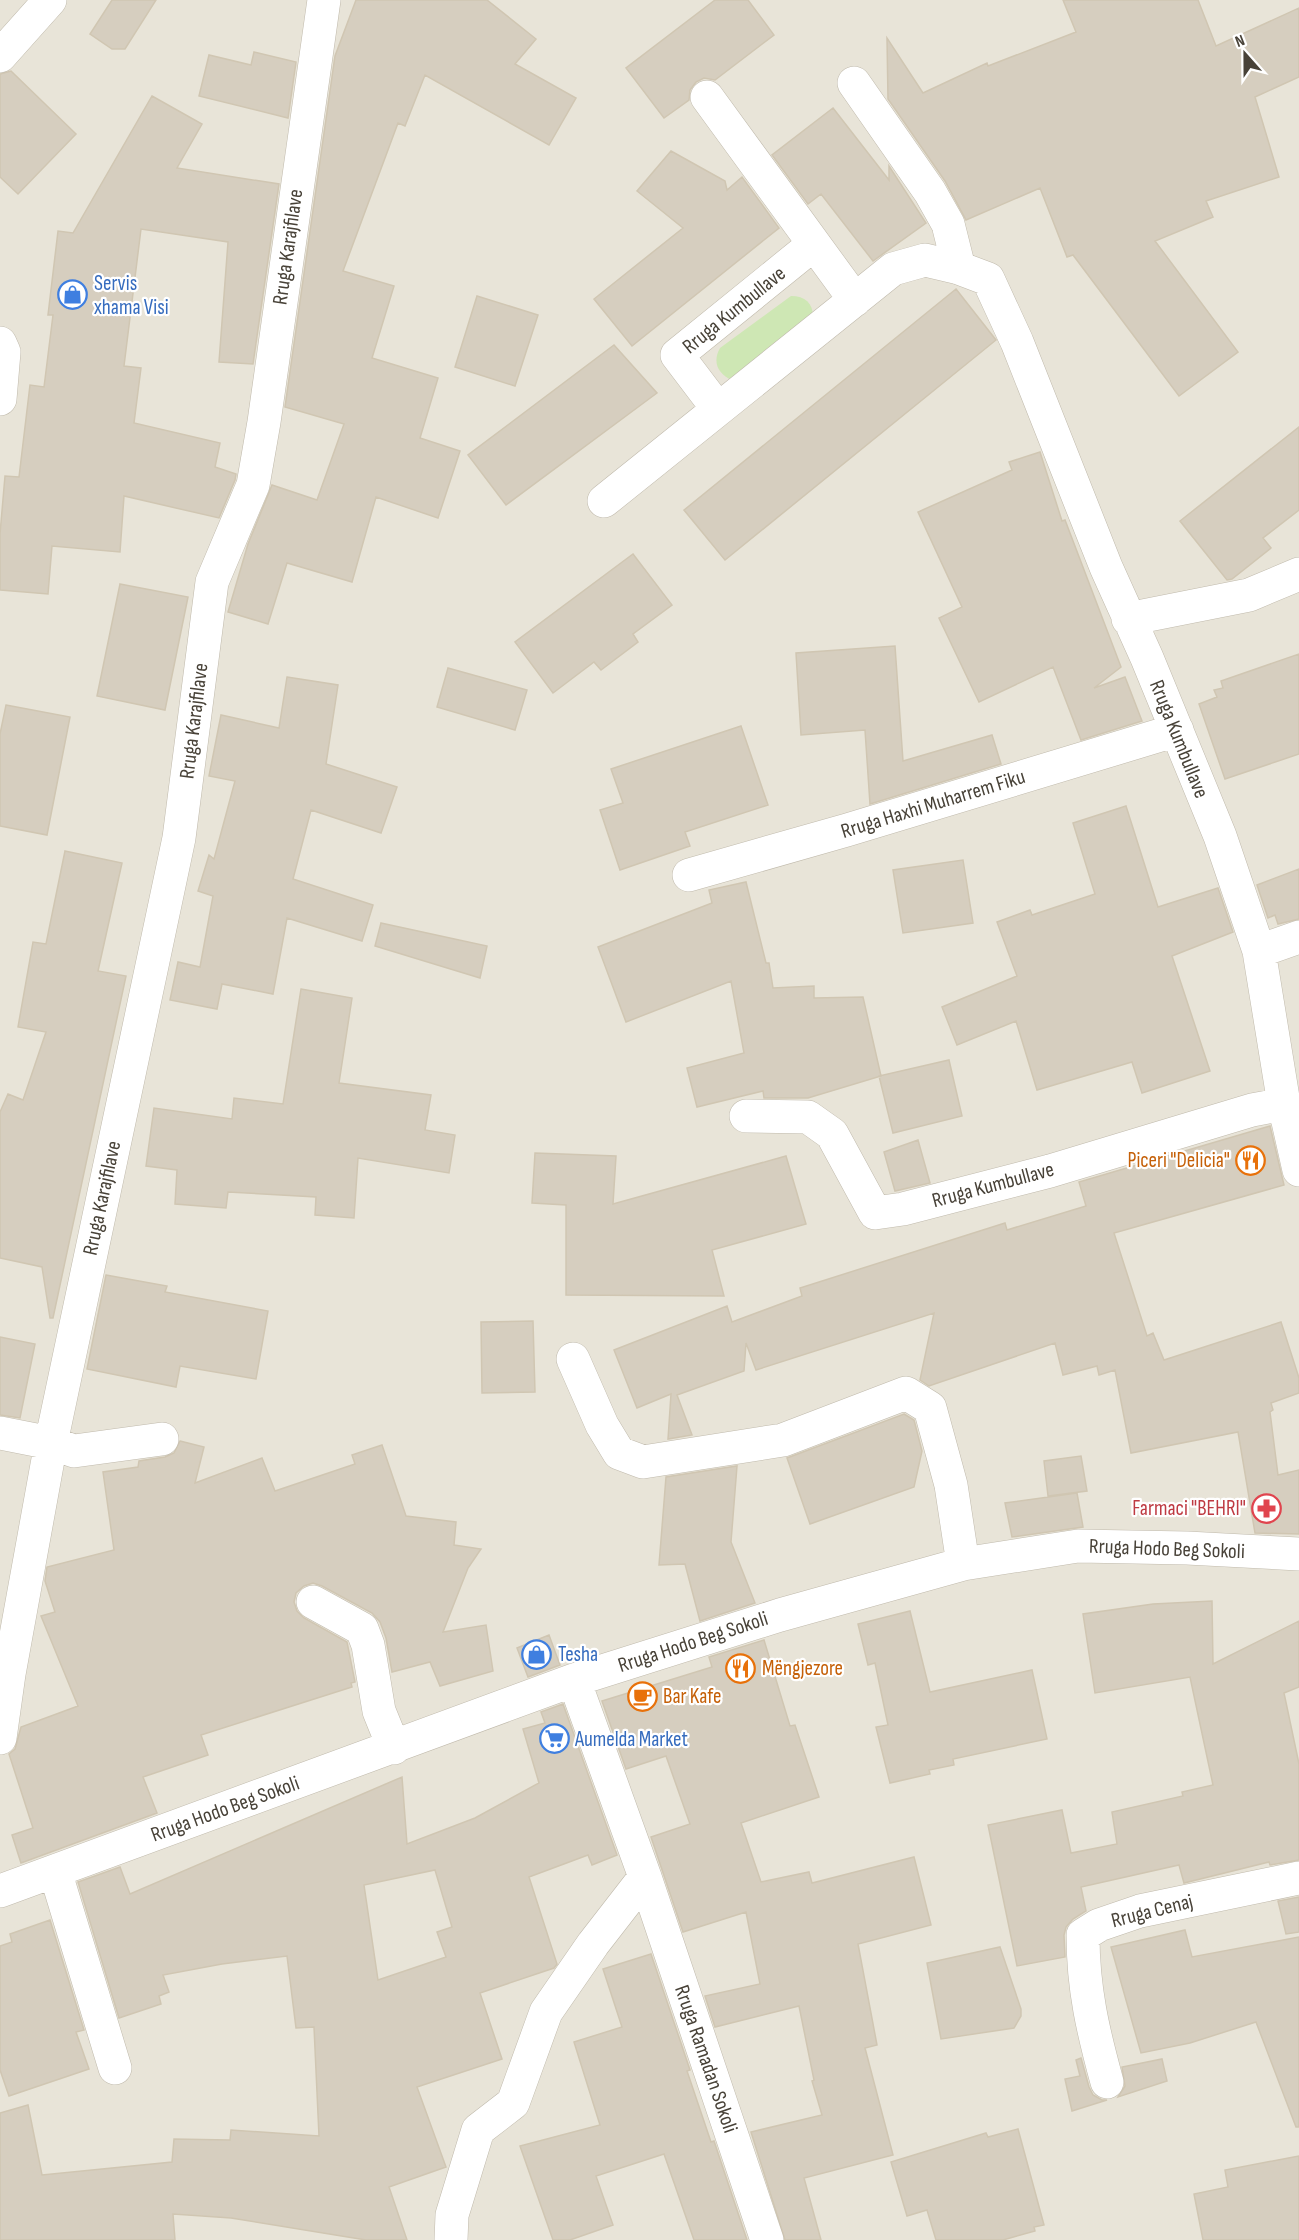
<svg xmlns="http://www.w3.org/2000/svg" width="1299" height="2240" font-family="'Sofia Sans Condensed',sans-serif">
<rect width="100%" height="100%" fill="#f4f1e9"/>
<path fill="#e8e4d8" d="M0,0H1299V2240H0Z"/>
<path fill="#cee7b4" d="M791,296C805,296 813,303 813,317L732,380C718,374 712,362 720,348Z"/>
<path fill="#d6cebf" stroke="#d0c6b2" stroke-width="1.5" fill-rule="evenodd" d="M112,0H156L125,49H112L90,34Z
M356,0H487L536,39L515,64L576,98L549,145L425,75L405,126L398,123L343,271L394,286L372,358L438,378L420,438L460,451L438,518L376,497L352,582L287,563L268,624L228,612L248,544L272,485L317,500L344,424L285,407L335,56Z
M715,0H748L774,35L715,80L704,78L696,82L690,90L689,100L664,118L626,68Z
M1063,0H1198L1216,46L1299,8V77L1255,97L1279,177L1206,201L1213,217L1155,241L1238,352L1179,396L1073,255L1067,257L1040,188L966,220L945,181L888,99L887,38L923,93L987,63L988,66L1076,32Z
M254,52L296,62L288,118L199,96L209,55L251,65Z
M11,71L76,134L18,194L0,177V74Z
M152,96L202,124L177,168L279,184L253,364L219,362L228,242L141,229L124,366L141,368L134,423L220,443L215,467L236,474L235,480L219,518L124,496L120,552L52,546L48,594L0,590V534L5,476L19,477L30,385L44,387L53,315H48L58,231L73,233Z
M833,108L889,180V166L926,223L873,261L821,194L808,204L772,155Z
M671,151L725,181L727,190L742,177L779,228L632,346L594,299L683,228L637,191Z
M956,289L996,340L725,560L684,510Z
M477,296L538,315L515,386L455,367Z
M614,345L657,393L506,505L468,455Z
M1299,427V510L1263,538L1271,548L1232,579L1227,580L1180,521Z
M1040,452L1062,521L1065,520L1121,667L1094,688L1125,677L1142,721L1081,740L1053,667L979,702L939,618L962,607L918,512L1012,470L1009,462Z
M633,554L672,605L633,634L638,642L601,670L594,662L553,693L515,642Z
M120,584L188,597L165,710L97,696Z
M895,646L903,761L992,735L1001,764L870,804L865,730L801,735L796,653Z
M1299,654V754L1225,779L1199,704L1217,697L1214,690L1223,688L1221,681Z
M448,668L527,690L515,730L437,707Z
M287,677L338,685L326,764L397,787L381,833L311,810L293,879L373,905L362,941L287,918L273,994L222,984L217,1009L170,1000L178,962L200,967L213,896L198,891L209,855L214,859L235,781L209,776L221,715L279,728Z
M6,705L70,717L47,835L0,826V734Z
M741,726L768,805L685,832L690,846L620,870L600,810L623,803L611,769Z
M1126,806L1158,907L1218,888L1233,932L1172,956L1210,1071L1142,1093L1132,1062L1037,1090L1016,1021L957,1045L942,1007L1017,976L997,922L1030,910L1032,915L1095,894L1073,823Z
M65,851L122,863L98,971L126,976L53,1318H50L42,1267L0,1258V1112L8,1094L23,1100L46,1032L18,1027L33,942L46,944Z
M963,860L973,923L903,933L893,870Z
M1299,869V919L1278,924L1275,915L1268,918L1257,885Z
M746,882L766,963H769L773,988L814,986V998L863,997L881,1076L808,1098H764L763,1091L697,1107L687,1068L744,1053L731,981L626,1022L598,947L712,903L709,890Z
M381,923L487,946L480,978L375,946Z
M301,989L352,998L339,1083L431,1095L425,1130L455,1135L449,1173L358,1158L354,1218L315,1215L316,1197L228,1192L226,1208L175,1204L177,1170L146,1166L154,1108L232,1119L234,1098L283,1104Z
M949,1060L962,1116L893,1133L879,1076Z
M1270,1126L1284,1185L1114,1233L1147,1336L1153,1333L1164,1360L1281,1322L1299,1378V1393L1271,1403L1273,1410L1270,1412L1278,1475L1299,1470V1534L1255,1533L1238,1432L1131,1453L1115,1370L1099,1375L1097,1366L1063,1375L1055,1343L929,1386L920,1380L934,1313L756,1370L746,1343L744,1371L677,1395L692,1435L668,1439L671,1394L637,1408L614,1350L727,1306L732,1322L802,1296L800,1288L1005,1223L1007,1230L1086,1206L1079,1182Z
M918,1140L930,1183L895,1191L884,1152Z
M535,1153L616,1156L613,1204L786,1156L806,1224L712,1250L724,1296L566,1295V1205L532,1203Z
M106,1275L167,1286L165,1292L268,1311L256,1379L180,1366L176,1387L87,1369Z
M533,1321L535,1392L482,1393L481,1322Z
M0,1337L35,1344L20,1418L0,1415Z
M904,1414L914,1420L922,1451L914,1487L810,1524L787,1458Z
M180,1441L204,1447L195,1483L262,1458L275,1491L355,1464L352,1455L382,1445L406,1516L456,1522L454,1545L481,1549L468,1568L443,1632L486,1625L493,1671L440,1686L430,1662L392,1672L386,1638L380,1622L372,1613L322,1586L313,1583L304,1586L296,1593L294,1602L297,1611L304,1618L347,1642L355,1682L351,1683L352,1687L201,1735L208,1755L143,1777L157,1813L21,1863L12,1835L33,1828L9,1754L15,1749L21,1727L78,1706L41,1616L55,1612L45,1581L47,1567L114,1550L103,1472L138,1467L139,1461L165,1457L174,1453Z
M1081,1456L1087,1491L1048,1496L1044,1461Z
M737,1466L731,1542L755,1603L700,1621L685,1564L659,1565L666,1477Z
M1077,1493L1083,1527L1012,1537L1005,1503Z
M1212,1601L1213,1664L1299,1621V1687L1284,1693L1299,1764V1860L1270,1865L1269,1862L1184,1883L1179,1865L1081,1887L1086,1911L1073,1919L1066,1927L1064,1935L1065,1957L1017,1966L988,1825L1062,1810L1071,1853L1117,1844L1112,1812L1183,1796L1182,1792L1213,1785L1190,1677L1095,1693L1083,1614L1153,1604Z
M910,1611L930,1692L1032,1670L1047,1739L953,1759L954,1765L929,1770L930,1774L890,1783L876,1727L888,1725L875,1663L868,1665L858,1624Z
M549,1635L560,1665L528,1677L517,1648Z
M764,1640L790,1726L795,1725L819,1797L741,1823L761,1882L809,1872L812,1883L914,1857L931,1925L858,1944L877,2045L865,2048L893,2155L804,2178L821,2240H785L751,2132L822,2115L812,2081L814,2080L799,2006L715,2027L705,1996L760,1984L746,1912L683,1932L651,1837L690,1824L666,1756L626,1769L602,1701L712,1667L709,1657Z
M563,1704L617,1855L592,1865L588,1855L529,1877L557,1964L554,1968L480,1993L502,2059L417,2087L446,2167L389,2187L407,2240H366L231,2218L173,2214L175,2240H0V2113L28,2105L42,2175L172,2162L174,2139L230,2140L231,2130L319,2136L314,2027L296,2028L287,1956L222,1964L163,1975L169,1992L159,1996L161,2004L119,2018L78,1882L120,1867L130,1894L402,1777L407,1844L475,1818L539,1783L523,1729L545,1723L541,1712ZM435,1870L452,1927L437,1932L446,1957L378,1980L364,1885Z
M1299,1897V1932L1286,1934L1278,1901Z
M50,1920L84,2030L76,2032L89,2069L9,2096L0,2070V1946L12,1942L10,1934Z
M1185,1930L1192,1957L1299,1937V2127H1296L1256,2022L1190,2043L1141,2053L1111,1947Z
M1000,1947L1021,2009V2016L1014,2028L941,2039L927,1963Z
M651,1954L690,2070L687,2071L711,2142L714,2141L747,2240H694L664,2154L596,2176L613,2225L570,2240H553L520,2146L600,2125L574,2042L622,2027L603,1969Z
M1081,2058L1089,2087L1093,2095L1102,2100H1107L1072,2111L1065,2079L1080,2076L1076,2060Z
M1162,2059L1167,2081L1118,2097L1125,2086L1122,2067Z
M1018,2129L1044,2225L1034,2227L1035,2231L1003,2240H936L927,2210L907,2216L891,2162L986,2133L988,2137Z
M1299,2156V2240H1203L1194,2194L1228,2187L1225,2170Z"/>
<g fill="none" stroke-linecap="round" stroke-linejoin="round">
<defs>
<path id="minor" d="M0,56L50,0
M854,83L930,192L948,224L959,268
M707,97L855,300
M0,343L4,352L0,399
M718,409L677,355L814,244
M604,501L893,269L925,260L959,268L988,279L1017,342L1106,567L1147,658L1220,836L1259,951L1284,1104L1299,1170
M1128,619L1249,595L1299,574
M689,875L847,830L1177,730
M1259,951L1299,937
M746,1116L808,1117L832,1134L875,1213L903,1209L1050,1171L1252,1110L1284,1104
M573,1359L602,1425L619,1453L643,1462L783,1440L906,1393L930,1408L951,1485L963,1564
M0,1433L51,1443L74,1451L162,1439
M313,1602L362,1629L368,1645L379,1711L394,1748
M574,1680L645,1877L767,2240
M0,1738L9,1674L51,1443L179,838L212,582L253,485L264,422L324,0
M55,1871L115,2068
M0,1891L574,1680L780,1615L963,1564L1078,1546L1187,1548L1299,1554
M1107,2082C1093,2031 1083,1989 1083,1935L1099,1925L1140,1911L1299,1878
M451,2240L452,2215L478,2130L513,2103L546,2012L593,1944L645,1877"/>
</defs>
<use href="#minor" stroke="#c0baac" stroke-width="34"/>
<use href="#minor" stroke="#fff" stroke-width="33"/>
</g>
<defs>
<symbol id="shop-ring" viewBox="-11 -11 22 22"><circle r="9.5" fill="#fff" stroke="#3f7fe0" stroke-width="1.5"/><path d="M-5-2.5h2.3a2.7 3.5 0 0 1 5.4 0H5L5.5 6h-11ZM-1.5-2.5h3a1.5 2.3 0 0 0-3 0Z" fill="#3f7fe0"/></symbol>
<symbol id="restaurant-ring" viewBox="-11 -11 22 22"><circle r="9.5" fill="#fff" stroke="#e8710a" stroke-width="1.5"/><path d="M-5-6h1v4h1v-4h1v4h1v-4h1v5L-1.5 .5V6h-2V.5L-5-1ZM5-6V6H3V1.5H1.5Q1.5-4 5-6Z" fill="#e8710a"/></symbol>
<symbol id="pharmacy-ring" viewBox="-11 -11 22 22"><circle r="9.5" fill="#fff" stroke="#e0444e" stroke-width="1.5"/><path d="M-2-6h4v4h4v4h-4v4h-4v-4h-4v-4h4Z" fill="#e0444e"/></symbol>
<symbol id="cafe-ring" viewBox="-11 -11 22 22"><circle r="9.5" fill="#fff" stroke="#e8710a" stroke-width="1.5"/><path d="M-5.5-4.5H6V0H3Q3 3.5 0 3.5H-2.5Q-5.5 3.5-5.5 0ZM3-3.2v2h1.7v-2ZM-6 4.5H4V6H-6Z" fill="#e8710a"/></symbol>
<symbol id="supermarket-ring" viewBox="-11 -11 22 22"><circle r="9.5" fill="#fff" stroke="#3f7fe0" stroke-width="1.5"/><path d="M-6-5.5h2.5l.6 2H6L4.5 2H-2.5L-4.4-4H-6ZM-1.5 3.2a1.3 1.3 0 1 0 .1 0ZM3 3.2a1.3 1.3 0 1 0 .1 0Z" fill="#3f7fe0"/></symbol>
</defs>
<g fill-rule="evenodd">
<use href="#shop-ring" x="56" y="278" width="33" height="33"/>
<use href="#restaurant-ring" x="1234" y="1144" width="33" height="33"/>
<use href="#pharmacy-ring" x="1250" y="1492" width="33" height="33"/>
<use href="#shop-ring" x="520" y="1638" width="33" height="33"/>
<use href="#restaurant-ring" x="724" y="1652" width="33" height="33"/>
<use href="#cafe-ring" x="626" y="1680" width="33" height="33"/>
<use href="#supermarket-ring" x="538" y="1722" width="33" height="33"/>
</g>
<g text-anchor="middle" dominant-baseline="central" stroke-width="4.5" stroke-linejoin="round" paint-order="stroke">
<g font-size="21" fill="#484238" stroke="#fff">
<text transform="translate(288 247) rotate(-82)">Rruga Karajfilave</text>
<text transform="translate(734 310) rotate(-39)">Rruga Kumbullave</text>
<text transform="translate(194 721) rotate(-83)">Rruga Karajfilave</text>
<text transform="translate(1179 739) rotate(68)">Rruga Kumbullave</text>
<text transform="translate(933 804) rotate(-17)">Rruga Haxhi Muharrem Fiku</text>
<text transform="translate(993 1185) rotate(-15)">Rruga Kumbullave</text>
<text transform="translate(102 1198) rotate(-78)">Rruga Karajfilave</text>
<text transform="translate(1167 1549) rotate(2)">Rruga Hodo Beg Sokoli</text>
<text transform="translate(693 1642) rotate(-18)">Rruga Hodo Beg Sokoli</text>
<text transform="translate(225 1809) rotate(-20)">Rruga Hodo Beg Sokoli</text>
<text transform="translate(1152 1911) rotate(-14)">Rruga Cenaj</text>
<text transform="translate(706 2059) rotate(71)">Rruga Ramadan Sokoli</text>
</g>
<g font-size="21" fill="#366cbe" stroke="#fff" text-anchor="start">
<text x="94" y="283">Servis<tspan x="94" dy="24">xhama Visi</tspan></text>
<text x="558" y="1654">Tesha</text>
<text x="575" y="1739">Aumelda Market</text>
</g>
<g font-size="21" fill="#c56008" stroke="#fff" text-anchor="start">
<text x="1230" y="1160" text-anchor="end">Piceri "Delicia"</text>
<text x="762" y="1668">Mëngjezore</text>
<text x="663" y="1696">Bar Kafe</text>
</g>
<g font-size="21" fill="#be3a42" stroke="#fff" text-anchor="end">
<text x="1246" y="1508">Farmaci "BEHRI"</text>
</g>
</g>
<g transform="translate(1245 54) rotate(339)" stroke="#ffffff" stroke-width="4.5" paint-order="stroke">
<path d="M0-4.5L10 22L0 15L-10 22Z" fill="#484238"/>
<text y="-9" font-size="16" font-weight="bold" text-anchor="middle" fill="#484238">N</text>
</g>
</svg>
